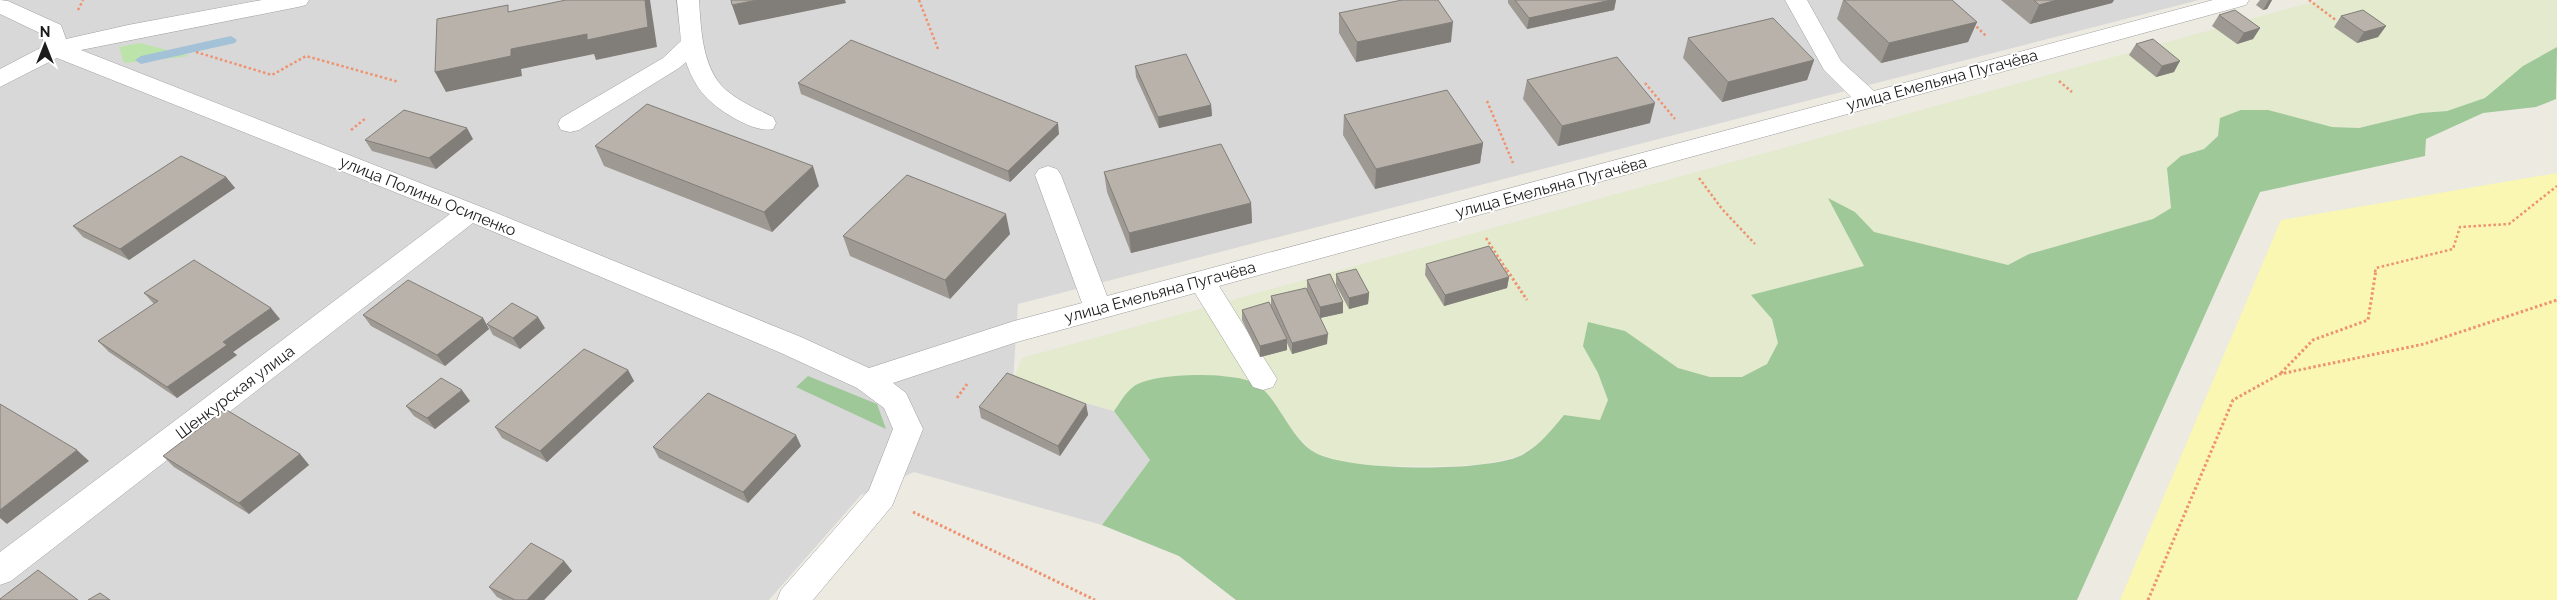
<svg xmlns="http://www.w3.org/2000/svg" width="2557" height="600" font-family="Raleway,sans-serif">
<rect width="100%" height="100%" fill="#eceae1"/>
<path fill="#d9d8d8" d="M0,0H2199L1018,304L1013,382L1114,411L1150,460L1102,525L914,472L861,495L769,600H0Z"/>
<path fill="#e3eacd" d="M2320,0H2557V47L2523,66L2485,98L2447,111L2421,113L2359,128L2332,127L2300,119L2218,136L2203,149L2181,156L2168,188L2171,208L2153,219L2029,254L2008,265L1873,232L1855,212L1829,199L1864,266L1751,295L1772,319L1778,343L1767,364L1742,377H1710L1678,368L1652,350L1583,346L1598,373L1608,400L1600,421L1564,415L1545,438L1519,456L1485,464L1451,466H1382L1349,464L1313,452L1292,430L1258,385L1134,386L1114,411L1012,382L1022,358Z"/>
<path fill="#bce3a9" d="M140,43L190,56L124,63L119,47Z"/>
<path fill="#9ec898" d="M2557,47L2556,99L2536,107L2483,113L2426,139L2425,156L2260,192L2077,600H1236L1179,556L1102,525L1150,460L1114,411C1120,403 1125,393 1133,387C1151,372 1238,371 1258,385C1278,399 1291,439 1314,452C1347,472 1485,472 1520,456C1538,447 1551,431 1564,415L1600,420L1608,400L1598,373L1583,346L1588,322L1625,331L1678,368L1710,377H1742L1767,364L1778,343L1772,319L1751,295L1864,266L1828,198L1855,212L1874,232L2008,265L2029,254L2153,219L2171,208L2167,168L2181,156L2204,149L2218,136L2220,118L2241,110H2268L2332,127L2359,128L2421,113L2447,111L2485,98L2523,66Z
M808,376L877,404L886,429L796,387Z"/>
<path fill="#f9f7b2" d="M2557,173V600H2120L2281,220Z"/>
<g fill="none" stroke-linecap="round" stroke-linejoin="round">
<path fill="#a4c2d7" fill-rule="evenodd" d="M231,36L237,40L235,43L141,64L135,60L141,56Z"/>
<defs>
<path id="minor" d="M0,0L8,1L61,25L66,39L128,25L262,0H309L306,5L298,7L81,50L479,206L801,337L869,368L1014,321L1082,303L1035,175L1039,169L1048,166L1057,169L1061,175L1107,296L1851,97L1824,70L1785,0H1807L1841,61L1874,91L2213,0H2249L2246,5L1219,286L1277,379L1273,387L1263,390L1253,387L1195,293L1017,342L893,383L906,393L923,429L892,506L813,600H777L781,590L869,490L893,429L884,408L857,388L781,353L473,223L11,581L0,585V552L450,214L57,58L0,87V69L44,46L42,34L0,14Z
M677,0H699C701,29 702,69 726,90C740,102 757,109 773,117L776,123L773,129C755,134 717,110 705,96C696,86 690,74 686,62L679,68L579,130L570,132L561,130L558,124L561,118L663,58L681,41Z"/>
</defs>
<use href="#minor" stroke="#9f9f9f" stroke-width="1"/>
<path stroke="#ee926f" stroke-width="2.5" stroke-dasharray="2.5 2.5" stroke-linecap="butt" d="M919,0L938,49
M2309,0L2337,21
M78,10L83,0
M1973,23L1986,36
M196,52L272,75L306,56L399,82
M2059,81L2072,92
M1645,83L1675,119
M1487,101L1513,163
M351,130L366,118
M1699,178L1722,209L1755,244
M1486,238L1508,272
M2375,272L2376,268L2453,249L2460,227L2509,224L2557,186"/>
<path stroke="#ee926f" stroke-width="3" stroke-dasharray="2.5 2.5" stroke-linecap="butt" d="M1507,270L1527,300
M2281,373L2313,340L2368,320L2376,270
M957,398L967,384
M913,512L1095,600
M2148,600L2233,400L2280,374L2424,344L2557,300"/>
<use href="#minor" fill="#fff" fill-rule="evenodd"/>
</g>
<path fill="#9e9993" d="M1508,0H1616L1614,10L1527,29L1508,3Z
M1843,0H1952L1977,22L1968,42L1881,63L1837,19Z
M2001,0H2114L2112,3L2030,24Z
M2260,0H2272L2267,9L2263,10L2256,5Z
M1339,13L1451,42L1356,62L1339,33Z
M2219,15L2260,28L2253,39L2237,44L2212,26Z
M2341,16L2386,26L2378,37L2357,43L2334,27Z
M1688,38L1814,60L1807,80L1722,102L1683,58Z
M2136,44L2174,72L2156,77L2129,55Z
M1135,66L1211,105L1212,116L1159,128L1136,77Z
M1527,80L1650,123L1558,146L1523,99Z
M798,83L1059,134L1010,182L801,94Z
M1344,115L1483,143L1480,163L1375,189L1343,135Z
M473,139L436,169L372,151L365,140Z
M595,146L819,186L772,232L604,166Z
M1104,172L1251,203L1252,223L1131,253L1107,192Z
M226,177L235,188L129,260L83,237L73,226Z
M1010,234L950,299L850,256L843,236Z
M1426,264L1509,277L1507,288L1444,306L1425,275Z
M1336,274L1369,293L1368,304L1349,309L1336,285Z
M1307,280L1343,302V313L1320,318L1327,344L1292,354L1287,343V350L1260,357L1242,320V310L1271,307V296L1307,290Z
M144,293L280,319L233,352L237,355L177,398L109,352L98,341L154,304Z
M363,315L483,318L489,329L445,366L371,326Z
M487,324L545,328L520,349L493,335Z
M628,370L634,381L547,462L502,438L495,427Z
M470,401L435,429L414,416L406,406Z
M1086,404L1088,415L1060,456L981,418L979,407Z
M801,446L748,503L659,458L653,447Z
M300,454L309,465L249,514L174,467L163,456Z
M564,561L572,571L544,600H503L497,597L489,587Z"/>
<path fill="#817d78" d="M645,0H650L657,47L596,60L594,54L521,69L522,76L446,92L435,72L511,49Z
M757,0H845L846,3L739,25L732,5Z
M1611,0H1616L1614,10L1527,29L1529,18Z
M2057,0H2114L2112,3L2030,24L2039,5Z
M2269,0H2272L2267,9L2263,10Z
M1453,22L1451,42L1356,62L1357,42Z
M1977,22L1968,42L1881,63L1889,43Z
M2386,26L2378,37L2357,43L2364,32Z
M2260,28L2253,39L2237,44L2244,33Z
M1814,60L1807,80L1722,102L1728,82Z
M2180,61L2174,72L2156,77L2162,66Z
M1655,103L1650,123L1558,146L1562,126Z
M1211,105L1212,116L1159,128L1158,117Z
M1058,123L1059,134L1010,182L1008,171Z
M467,128L473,139L436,169L429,158Z
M1483,143L1480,163L1375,189L1376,169Z
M813,166L819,186L772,232L764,212Z
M226,177L235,188L129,260L120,249Z
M1251,203L1252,223L1131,253L1129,233Z
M1006,214L1010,234L950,299L945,280Z
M1509,277L1507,288L1444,306L1445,295Z
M1369,293L1368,304L1349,309V298Z
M1343,302V313L1320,318V307Z
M271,308L280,319L233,352L237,355L177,398L167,387L223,342Z
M538,317L545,328L520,349L513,338Z
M483,318L489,329L445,366L437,355Z
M1328,334L1327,344L1292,354V343Z
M1287,339V350L1260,357V346Z
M628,370L634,381L547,462L540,451Z
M462,390L470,401L435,429L427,418Z
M1086,404L1088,415L1060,456L1058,446Z
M796,435L801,446L748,503L743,492Z
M77,450L89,461L7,524L0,518V510Z
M300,454L309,465L249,514L239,503Z
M564,561L572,571L544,600H527Z"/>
<path fill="#b8b2ab" stroke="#817d78" d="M566,0H645L648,27L587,40V34L511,49V56L435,72L437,19L508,5V12Z
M731,0H757L732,5Z
M1402,0H1438L1453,22L1357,42L1339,13Z
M1515,0H1611L1529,18Z
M1844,0H1952L1977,22L1889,43Z
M2034,0H2057L2039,5Z
M2235,10L2260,28L2244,33L2219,15Z
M2363,10L2386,26L2364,32L2341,16Z
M1773,18L1814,60L1728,82L1688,38Z
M2153,39L2180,61L2162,66L2136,44Z
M851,40L1058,123L1008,171L798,83Z
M1186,54L1211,105L1158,117L1135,66Z
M1617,57L1655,103L1562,126L1527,80Z
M1447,90L1483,143L1376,169L1344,115Z
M647,104L813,166L764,212L595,146Z
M404,110L467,128L429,158L365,140Z
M1221,144L1251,203L1129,233L1104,172Z
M181,156L226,177L120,249L73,226Z
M907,175L1006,214L945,280L843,236Z
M1489,246L1509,277L1445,295L1426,264Z
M194,260L271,308L223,342L227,345L167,387L98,341L158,301L144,293Z
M1356,269L1369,293L1349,298L1336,274Z
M1330,274L1343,302L1320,307L1307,280Z
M408,280L483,318L437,355L363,315Z
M1306,288L1328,334L1292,343L1271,296Z
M1269,302L1287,339L1260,346L1242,310Z
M512,303L538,317L513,338L487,324Z
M584,349L628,370L540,451L495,427Z
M1007,373L1086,404L1058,446L979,407Z
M441,378L462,390L427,418L406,406Z
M708,393L796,435L743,492L653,447Z
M0,404L77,450L0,510Z
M225,409L300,454L239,503L163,456Z
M531,543L564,561L527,600H515L489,587Z
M38,570L78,600H0V599Z
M100,593L110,600H88Z"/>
<g text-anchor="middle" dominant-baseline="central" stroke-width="4" stroke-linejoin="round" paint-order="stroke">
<g font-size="16" fill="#1b1b1b" stroke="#fff">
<text transform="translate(1942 80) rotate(-15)">улица Емельяна Пугачёва</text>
<text transform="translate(1551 187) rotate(-15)">улица Емельяна Пугачёва</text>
<text transform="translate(428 196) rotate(22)">улица Полины Осипенко</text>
<text transform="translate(1160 292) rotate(-15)">улица Емельяна Пугачёва</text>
<text transform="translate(235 392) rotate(-37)">Шенкурская улица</text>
</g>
</g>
<g transform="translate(45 45)" stroke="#ffffff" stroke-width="4" paint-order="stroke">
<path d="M0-4L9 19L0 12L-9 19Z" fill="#1b1b1b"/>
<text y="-8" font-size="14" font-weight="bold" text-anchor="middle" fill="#1b1b1b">N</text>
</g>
</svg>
